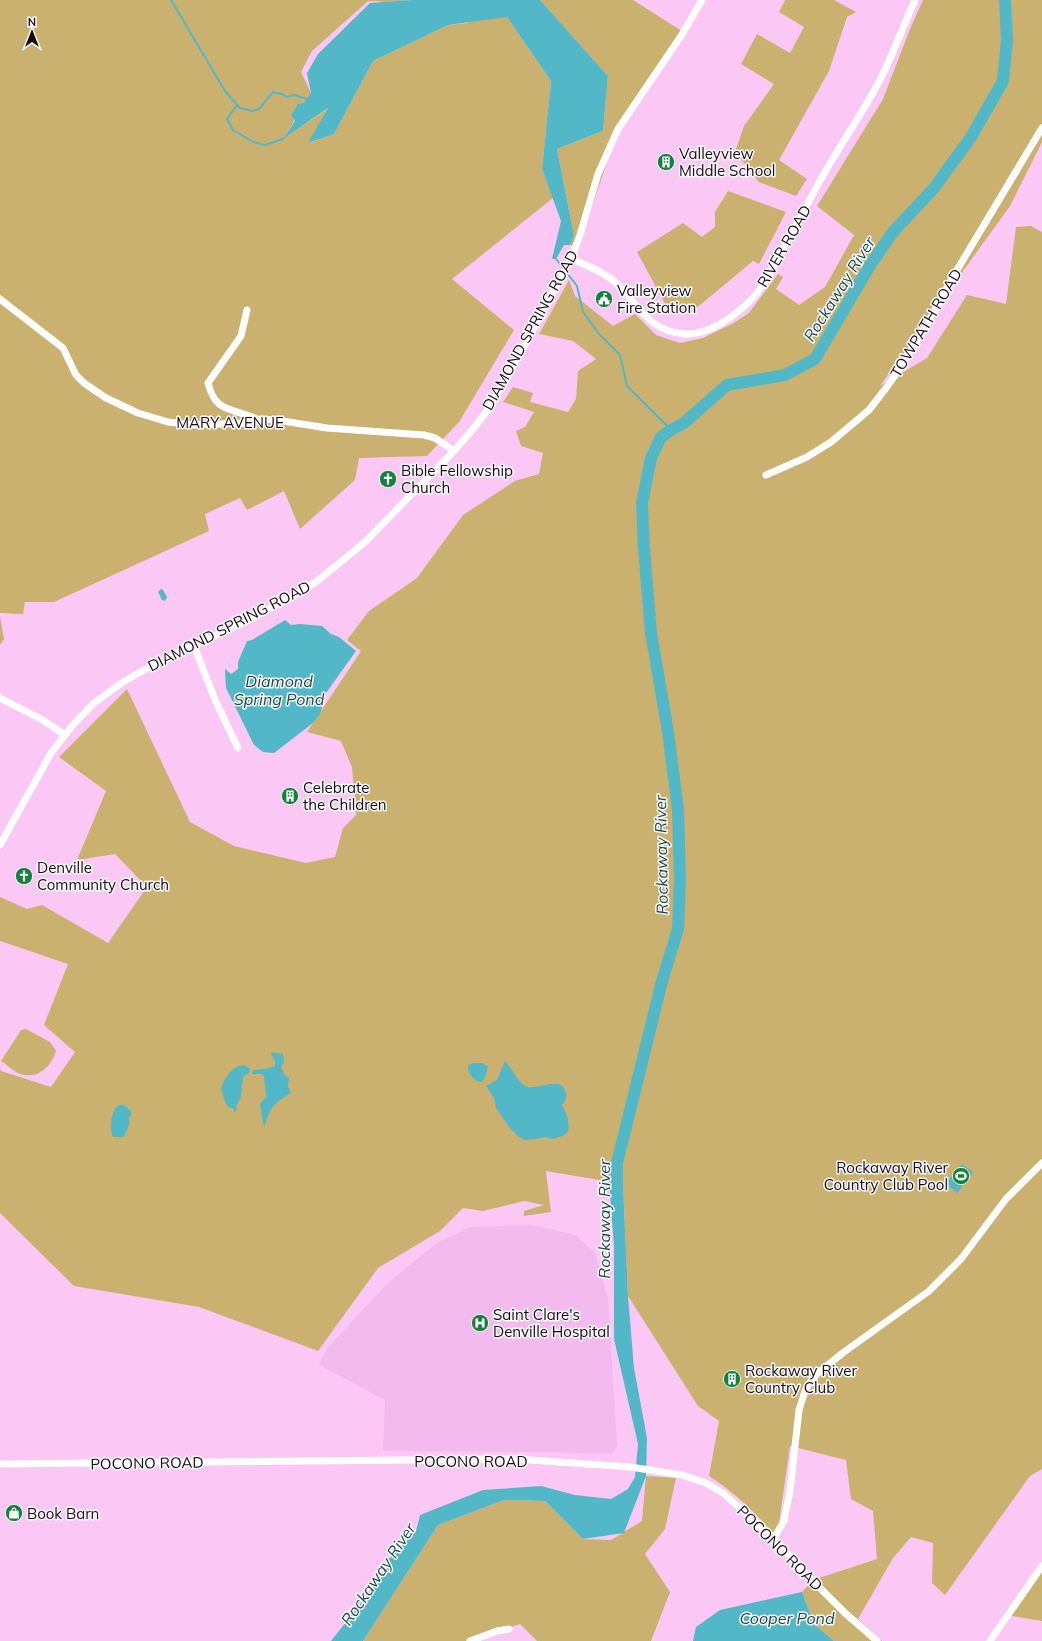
<svg xmlns="http://www.w3.org/2000/svg" width="1042" height="1641" font-family="Mulish,sans-serif">
<rect width="100%" height="100%" fill="#fbc8f6"/>
<path fill="#f2baed" d="M532,1225L576,1235L595,1253L608,1298L617,1446L613,1454L541,1452L383,1451L385,1400L319,1365L327,1348L389,1282L438,1242L471,1227Z"/>
<path fill="#cab16f" d="M0,0H412L386,2L368,1L312,51L301,72L311,93L284,138L329,108L309,143L334,134L373,61L448,25L467,23L473,18L507,17L551,81L542,169L553,198L452,279L514,330L459,422L427,456L359,458L355,480L300,529L284,491L247,510L240,498L205,514L209,531L54,602H25L23,614L0,613Z
M540,0H633L685,33L617,133L579,245H570L574,236L557,149L603,131L608,76Z
M785,0H834L856,12L847,17L829,71L779,160L807,179L796,196L759,182L735,152L744,126L774,84L741,64L757,34L790,53L804,27L779,12Z
M923,0H1042V142L1010,206L880,386L927,358L967,295L1006,304L1016,227L1031,226L1042,232V1469L1030,1476L945,1595L932,1583L933,1543L911,1537L893,1558L858,1619L882,1641H834L814,1624L802,1592L813,1580L877,1559L873,1511L851,1499L846,1460L790,1446L777,1537C756,1514 736,1493 709,1476L719,1421L698,1406L628,1296L623,1184L546,1171L551,1212L524,1216V1211L544,1205L524,1201L483,1211L463,1208L440,1231L378,1268L318,1351L199,1307L74,1286L0,1213V1068L1,1071L51,1087L75,1052L44,1025L68,964L0,941V897L27,909L42,905L108,943L147,887L115,854L77,860L106,791L59,757L127,689L190,822L234,846L306,863L335,857L343,828L356,815L352,767L341,741L307,732L361,651L347,640L369,611L417,578L463,515L515,481L539,474L543,453L521,446L516,431L525,427L534,412L503,402L513,387L533,393L530,402L568,412L576,399L578,371L596,359L573,341L539,334L569,280L575,296L613,326L635,314L656,335L680,343L703,338L732,324L749,313L778,274L783,277L776,289L799,305L825,287L854,235L817,206L883,99L910,29Z
M728,191L786,212L759,264L753,261L688,315L679,305L669,311L637,252L683,223L702,237L715,227V212Z
M0,616L4,639L0,645Z
M26,1029L50,1042L56,1051C51,1068 35,1082 16,1072C11,1069 6,1064 1,1061L21,1030Z
M646,1476L676,1478L665,1529L645,1554L670,1592L651,1641H537L520,1624L471,1641H363L438,1525L504,1500L545,1501L583,1539L611,1540L642,1521Z
M1042,1567V1621L1007,1615Z"/>
<path fill="#52b8c8" d="M412,0H540L608,76L603,131L557,149L574,236L570,245H564L556,259H552L561,221L542,169L551,81L507,17L448,25L373,61L334,134L308,143L328,108L283,139L295,121L291,115L298,104L304,103L311,93L307,73L318,54L370,3Z
M161,589L163,590L167,597L165,601L162,600L158,592Z
M285,620L291,625L300,624L322,626L331,634L339,637L356,651L326,693L320,714L313,723L274,753L263,752L254,745L226,688L225,669L231,674L238,669V662L247,641L252,640Z
M270,1052L283,1054L284,1062L281,1067L284,1074L289,1079L288,1086L291,1093C271,1105 271,1107 264,1128L260,1104L266,1097L264,1076L262,1074H252L253,1070L265,1069L275,1066V1061Z
M505,1061C511,1067 518,1082 525,1086C536,1092 563,1073 566,1094C567,1098 565,1102 562,1105C567,1112 570,1124 568,1132L562,1136L553,1139L545,1137L536,1139L526,1140L519,1137L509,1127L496,1108L494,1098L486,1086L497,1080Z
M473,1063H482L488,1066L485,1078L482,1082C473,1081 467,1073 468,1065Z
M244,1065L249,1068L250,1072L243,1077L241,1097L236,1106L237,1110L234,1112L233,1108H229C226,1105 222,1093 221,1088C225,1077 232,1066 244,1065Z
M119,1105H124L131,1111V1116L129,1117C130,1125 128,1131 123,1137H113C109,1129 111,1110 119,1105Z
M962,1164L973,1172L957,1193L945,1183L947,1180L948,1181Z
M609,1182L623,1184L628,1296L634,1368L647,1438L646,1476L624,1533L583,1539L545,1501L504,1500L438,1525L363,1641H331L387,1570L388,1560L416,1531L420,1515L483,1490L541,1486L575,1495L611,1499L628,1489L635,1477L638,1444L614,1339V1246Z
M802,1592L814,1624L834,1641H693L696,1627L720,1610Z"/>
<g fill="none" stroke-linecap="round" stroke-linejoin="round">
<path stroke="#52b8c8" stroke-width="2" d="M171,0L225,91L240,108L252,111L259,109L273,92L282,94L287,97L294,95L307,99
M237,105L227,119L233,130L253,142L265,145L283,139
M556,259L564,269
M567,273L577,286L583,312L599,334L620,355L627,386L671,430"/>
<path stroke="#52b8c8" stroke-width="12" d="M617,1198V1163L662,981L678,929L680,878L678,810L668,732L651,633L644,548L642,503L651,458L661,437L671,430L684,423L727,385L785,375L815,359L869,267L893,232L934,188L971,137L1003,81L1007,40L1005,0"/>
<path stroke="#fff" stroke-width="7" d="M571,259C586,265 601,271 614,281C638,303 647,331 684,334C707,336 732,318 748,303C762,290 771,271 781,253C792,232 804,211 815,190C835,152 860,118 880,80C893,54 903,27 915,0
M0,299L63,348L76,375L84,383L106,398L138,413L168,422L193,425L247,423L257,419L276,420L327,428L424,435L435,438L454,451
M247,310L241,336L208,383C216,414 231,407 257,419
M766,475L807,457L831,442L869,410L886,388L897,373L929,321L951,280L1042,128
M194,646L216,702L238,748
M0,698L41,719L65,735
M0,845L51,753L72,726L93,704L120,684L135,675L176,654L249,620L295,595L316,582L364,543L454,451L473,429L487,411L503,385L571,259L580,235L598,174L618,129L681,36L702,0
M0,1464L516,1459L630,1467L682,1475L706,1483L723,1493L733,1502L774,1538L806,1574L845,1613L877,1641
M774,1538L784,1521L790,1491L799,1410L805,1391L811,1381L819,1372L844,1352L929,1291L961,1259L1006,1199L1042,1163
M470,1641L497,1631L509,1629
M990,1641L1042,1566"/>
</g>
<defs>
<symbol id="building-disc" viewBox="-11 -11 22 22"><circle r="9.5" fill="#10833b" stroke="#fcfcfc"/><path d="M-4-6H4V6H1V3H-1V6H-4ZM-2.5-4.3h1.7v1.8h-1.7ZM.8-4.3h1.7v1.8H.8ZM-2.5-1h1.7V.8h-1.7ZM.8-1h1.7V.8H.8Z" fill="#fff"/></symbol>
<symbol id="civic-disc" viewBox="-11 -11 22 22"><circle r="9.5" fill="#10833b" stroke="#fcfcfc"/><path d="M-.6-6.5H3V-4.5H.6V-3L4-1V1h2V6H-6V1h2V-1L-.6-3ZM-1.2 2.5V6h2.4V2.5Z" fill="#fff"/></symbol>
<symbol id="church-disc" viewBox="-11 -11 22 22"><circle r="9.5" fill="#10833b" stroke="#fcfcfc"/><path d="M-1.2-6h2.4v3.5h3.3v2.4h-3.3V6h-2.4V-.1h-3.3v-2.4h3.3Z" fill="#fff"/></symbol>
<symbol id="stadium-disc" viewBox="-11 -11 22 22"><circle r="9.5" fill="#10833b" stroke="#fcfcfc"/><path d="M0-5a6.5 5 0 1 0 0 10a6.5 5 0 1 0 0-10ZM-3.5-1.8h7v3.6h-7Z" fill="#fff"/></symbol>
<symbol id="hospital-disc" viewBox="-11 -11 22 22"><circle r="9.5" fill="#10833b" stroke="#fcfcfc"/><path d="M-5-5h3v3.5h4V-5h3V5h-3V1.5h-4V5h-3Z" fill="#fff"/></symbol>
<symbol id="shop-disc" viewBox="-11 -11 22 22"><circle r="9.5" fill="#10833b" stroke="#fcfcfc"/><path d="M-5-2.5h2.3a2.7 3.5 0 0 1 5.4 0H5L5.5 6h-11ZM-1.5-2.5h3a1.5 2.3 0 0 0-3 0Z" fill="#fff"/></symbol>
</defs>
<g fill-rule="evenodd">
<use href="#building-disc" x="656" y="152" width="20" height="20"/>
<use href="#civic-disc" x="594" y="289" width="20" height="20"/>
<use href="#church-disc" x="378" y="469" width="20" height="20"/>
<use href="#building-disc" x="280" y="786" width="20" height="20"/>
<use href="#church-disc" x="14" y="866" width="20" height="20"/>
<use href="#stadium-disc" x="951" y="1166" width="20" height="20"/>
<use href="#hospital-disc" x="470" y="1313" width="20" height="20"/>
<use href="#building-disc" x="722" y="1369" width="20" height="20"/>
<use href="#shop-disc" x="4" y="1503" width="20" height="20"/>
</g>
<g text-anchor="middle" dominant-baseline="central" stroke-width="3" stroke-linejoin="round" paint-order="stroke">
<g font-size="15" fill="#180717" stroke="#fcfcfc" text-anchor="start">
<text x="679" y="153">Valleyview<tspan x="679" dy="17">Middle School</tspan></text>
<text x="617" y="290">Valleyview<tspan x="617" dy="17">Fire Station</tspan></text>
<text x="401" y="470">Bible Fellowship<tspan x="401" dy="17">Church</tspan></text>
<text x="303" y="787">Celebrate<tspan x="303" dy="17">the Children</tspan></text>
<text x="37" y="867">Denville<tspan x="37" dy="17">Community Church</tspan></text>
<text x="948" y="1167" text-anchor="end">Rockaway River<tspan x="948" dy="17">Country Club Pool</tspan></text>
<text x="493" y="1314">Saint Clare's<tspan x="493" dy="17">Denville Hospital</tspan></text>
<text x="745" y="1370">Rockaway River<tspan x="745" dy="17">Country Club</tspan></text>
<text x="27" y="1513">Book Barn</text>
</g>
<g font-size="15" fill="#180717" stroke="#fcfcfc">
<text transform="translate(784 246) rotate(-60)">RIVER ROAD</text>
<text transform="translate(926 323) rotate(-59)">TOWPATH ROAD</text>
<text transform="translate(530 330) rotate(-61)">DIAMOND SPRING ROAD</text>
<text x="230" y="422">MARY AVENUE</text>
<text transform="translate(229 626) rotate(-27)">DIAMOND SPRING ROAD</text>
<text x="471" y="1461">POCONO ROAD</text>
<text transform="translate(147 1463) rotate(-1)">POCONO ROAD</text>
<text transform="translate(780 1548) rotate(45)">POCONO ROAD</text>
</g>
<g font-size="16" font-style="italic" fill="#19474e" stroke="#fcfcfc">
<text transform="translate(839 289) rotate(-58)">Rockaway River</text>
<text x="279" y="681">Diamond<tspan x="279" dy="18">Spring Pond</tspan></text>
<text transform="translate(661 855) rotate(-91)">Rockaway River</text>
<text transform="translate(604 1219) rotate(-90)">Rockaway River</text>
<text transform="translate(378 1574) rotate(-56)">Rockaway River</text>
<text x="787" y="1618">Cooper Pond</text>
</g>
</g>
<g transform="translate(32 32)" stroke="#fcfcfc" stroke-width="3" paint-order="stroke">
<path d="M0-3L7 15L0 10L-7 15Z" fill="#180717"/>
<text y="-6" font-size="11" font-weight="bold" text-anchor="middle" fill="#180717">N</text>
</g>
</svg>
